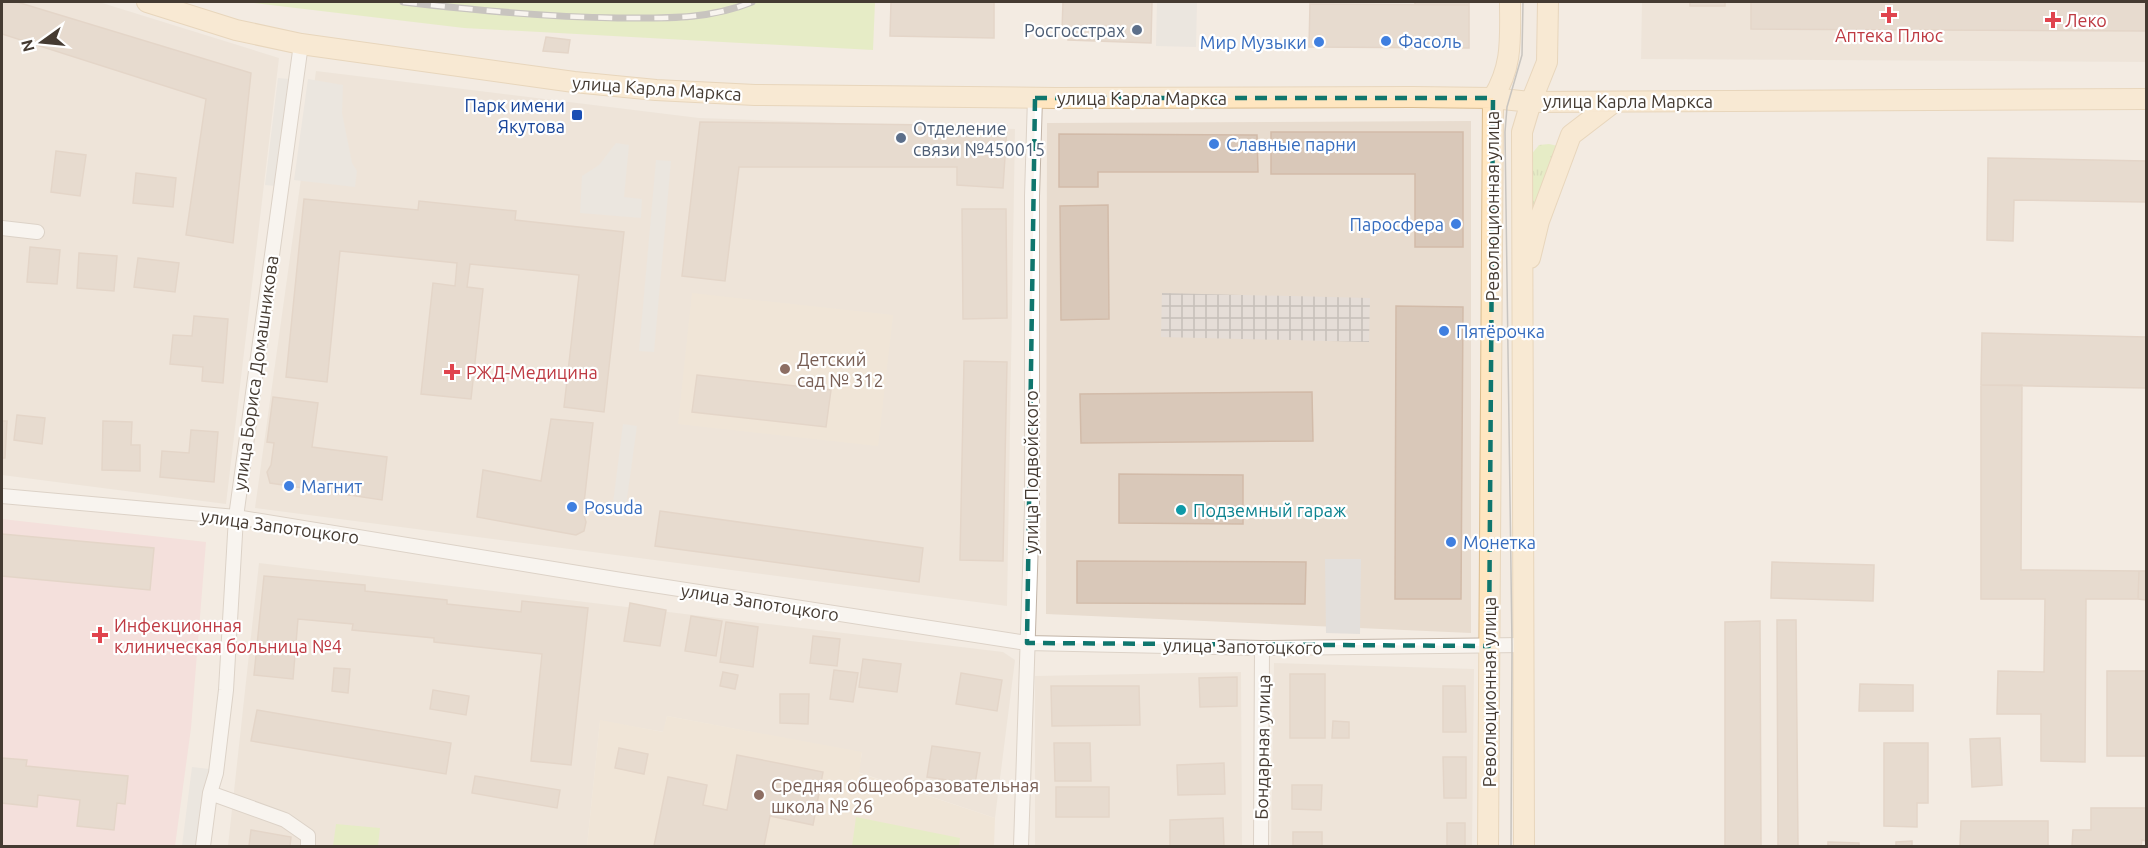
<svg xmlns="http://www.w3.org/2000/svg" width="2148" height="848" font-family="Ubuntu,sans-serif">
<defs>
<pattern id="industrial-grid" width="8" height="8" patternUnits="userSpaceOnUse" patternTransform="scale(1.5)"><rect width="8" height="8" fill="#e5ddd7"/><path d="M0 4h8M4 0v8" fill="none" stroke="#c6bfb9"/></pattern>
<pattern id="grass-tufts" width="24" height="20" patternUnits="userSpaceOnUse" patternTransform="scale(1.5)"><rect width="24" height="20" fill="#d8eda5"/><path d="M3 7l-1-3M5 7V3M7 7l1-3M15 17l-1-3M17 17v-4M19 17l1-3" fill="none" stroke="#bbcc8e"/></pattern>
</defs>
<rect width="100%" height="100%" fill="#f3ebe2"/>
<path fill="#e8dccf" d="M2,2H99L279,58L226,504L2,475Z
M1642,2H2146V62L1641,59Z
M316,71L699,118L1015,129L1007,606L255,508Z
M1471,121V633L1046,614L1047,123Z
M259,563L1003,652L1015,660L995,818L858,772L862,753L667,716L664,732L600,721L587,846H228Z
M1274,663L1474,669L1472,846H1271Z
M1241,672L1242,846H1035V676Z"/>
<path fill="url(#industrial-grid)" d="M1162,293L1370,298L1369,342L1161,337Z"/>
<path fill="#eedeca" d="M692,293L893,315L878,446L678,424Z
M667,716L862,752L859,773L995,818L994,846H587L600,720L663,732Z"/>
<path fill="#f6d3d4" d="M2,519L206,542L191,728L175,846H2Z"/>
<path fill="url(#grass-tufts)" d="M1549,144L1558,146L1532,215L1530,156L1539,145Z"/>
<path fill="#d8eda5" d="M246,2H875L873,50L464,28Z
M856,817L960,838L959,846H852Z
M336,824L380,828L378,846H333Z"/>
<path fill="#e3dfdb" d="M1157,2H1197L1196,47L1156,46Z
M278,78L289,79L276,186L265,185Z
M308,79L343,85L342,113L352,163L357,171L355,187L294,180Z
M616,143L629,145L624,197L642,199L641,218L580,213L582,176L599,165Z
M656,160L671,161L654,352L639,351Z
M623,424L637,426L624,520L612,511Z
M1325,559H1361L1360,634L1326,633Z
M192,767L209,769L199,846H182Z"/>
<path fill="#d9c8b9" stroke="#d2bba9" stroke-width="1.5" d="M2,2H17L251,73L233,243L186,235L206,99L2,34Z
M891,2H994V38L890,36Z
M1063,2H1152L1151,43L1068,40V31L1062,30Z
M1415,2H1469V5H1415Z
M1690,2H1725V6H1690Z
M1751,2H2146V31L1751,29Z
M1310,4L1469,5V48L1309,47Z
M546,37L570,40L568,53L543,51Z
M700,122L1007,126L1003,188L957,185V167H739L725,281L682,276Z
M1271,132H1463V247H1415V174H1271Z
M1059,134L1257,135L1258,172H1098V187H1059Z
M56,151L86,155L80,196L51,192Z
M1988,158L2146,161V202L2014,200L2013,241L1987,240Z
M136,173L176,178L173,207L133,203Z
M304,199L418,210L419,201L516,211L515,220L624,232L604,412L564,407L579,275L470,264L467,287L483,289L471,399L421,394L433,283L455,286L457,263L340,251L327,382L286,377Z
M1108,205L1109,319L1061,320L1060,206Z
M962,209H1006L1007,318L963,319Z
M30,247L60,250L57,284L27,282Z
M79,253L117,256L114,291L77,288Z
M138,258L179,263L175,292L134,287Z
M1396,306L1463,307L1461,599H1395Z
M194,316L228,319L223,383L202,381L203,367L170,364L173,335L192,336Z
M1982,333L2146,337V388L1981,385Z
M964,361L1007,362L1003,561L960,560Z
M697,375L831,390L826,427L692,412Z
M1981,385H2022L2021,570L2139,571L2138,599H2086L2085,762L2041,761V714H1997L1998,671L2044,672L2045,599H1981Z
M1312,392L1313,441L1081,443L1080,394Z
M273,397L318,403L312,447L387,457L382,500L270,483L267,472L271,465L274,443L267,442Z
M17,415L45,418L42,444L14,440Z
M551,419L593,423L583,512L586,522L584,531L576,535L477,517L483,470L541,481Z
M2,421H7L5,458H2Z
M103,421L132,422L131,445H140V471L102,470Z
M191,430L218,432L214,482L160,477L162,451L189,453Z
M1119,474L1243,475V524L1119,523Z
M660,511L923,548L919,582L655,546Z
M2,534L154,548L150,590L2,576Z
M1077,561L1306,562L1305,604L1077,603Z
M1772,562L1874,565L1873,601L1771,598Z
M2139,571H2146V600L2138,599Z
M264,576L365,585V591L447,600V604L521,612L522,601L588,608L571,765L531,761L542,654L434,642V638L352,630L353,624L298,619L293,679L254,675Z
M630,603L666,610L660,646L624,641Z
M691,616L722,621L716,656L685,651Z
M1777,620H1796L1798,846H1778Z
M1760,621L1761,846H1725V622Z
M726,622L758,627L753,667L720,662Z
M813,636L840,639L837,666L810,663Z
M863,659L901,664L897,692L859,687Z
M334,668L350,669L348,693L332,691Z
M834,670L858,673L853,702L830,699Z
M2107,671H2146V756H2107Z
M723,672L738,675L735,689L720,686Z
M961,673L1002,680L997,711L956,704Z
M1290,674H1325V738H1290Z
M1237,677V706L1200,707L1199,678Z
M1860,684L1913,685V711H1859Z
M1051,686H1139L1140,725L1052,726Z
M1443,686H1465L1466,732H1443Z
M433,690L469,696L466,715L430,709Z
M780,694H809L808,724L780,723Z
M257,710L451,743L446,774L251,741Z
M1333,721L1349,722V738H1332Z
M2000,738L2002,785L1972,787L1970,739Z
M1054,743H1090L1091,781H1055Z
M1884,743H1928V803H1917V827L1884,826Z
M932,746L980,753L975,784L927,777Z
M619,748L648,754L644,774L615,768Z
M737,755L823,772L813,825L770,816L764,846H654L668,777L707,785L703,805L727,810Z
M1443,757H1466V798H1444Z
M2,758L27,760L26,766L128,776L125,804L117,803L114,830L77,826L80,800L38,795L37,807L2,803Z
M1224,763L1225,794L1178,795L1177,765Z
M475,776L560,790L557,808L472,793Z
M1292,785H1322L1321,810L1292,809Z
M1056,787H1109V817H1056Z
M2091,808H2146V841L2142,840L2141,846H2072L2073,830H2091Z
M1223,818L1224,846H1170V820Z
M1961,821H2048V846H1960Z
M1447,823H1465V846H1447Z
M251,830L291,837L290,846H249Z
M1293,832H1322V846H1293Z
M1912,841V846H1896V842Z
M1828,842L1859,843V846H1828Z"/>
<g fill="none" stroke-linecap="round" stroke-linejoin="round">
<defs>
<path id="street" d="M2,228L37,232
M2,496L236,517L621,580L1027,643L1262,648L1524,645
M210,793L285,820L308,836V846
M203,846L210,793L216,773L226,690L236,517L301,44
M1021,846L1032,509V196L1035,98
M1261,846L1262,648"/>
<path id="secondary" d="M147,2L236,30L301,44L574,82L656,90L755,95L1056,98L1412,97L1493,98L1531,102L2146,99
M1530,258L1539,221L1571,135L1614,102
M1488,846L1493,98C1513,65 1510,39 1510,2
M1524,846L1522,132L1531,102L1547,62L1548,2"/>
</defs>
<use href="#street" stroke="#c2b4a7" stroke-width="16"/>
<use href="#secondary" stroke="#dbbc8e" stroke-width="22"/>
<use href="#street" stroke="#fff" stroke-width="14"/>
<use href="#secondary" stroke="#ffe6c0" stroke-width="20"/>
<path stroke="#949494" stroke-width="1.5" d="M1511,846L1512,645L1505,132L1507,107L1522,55L1523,2"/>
<defs>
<path id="rail" d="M403,2C475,10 545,17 618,18C664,18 708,20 752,2"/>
</defs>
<use href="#rail" stroke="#949494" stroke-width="7"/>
<use href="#rail" stroke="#fff" stroke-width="4.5" stroke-dasharray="14" stroke-linecap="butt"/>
</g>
<path d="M0 0H2148V848H0ZM1035,98H1493L1489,646L1027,643Z" fill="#f3ebe2" fill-opacity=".55" fill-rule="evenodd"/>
<path fill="none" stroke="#0f766e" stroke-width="4.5" stroke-dasharray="12 8" stroke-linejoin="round" d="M1035,98H1493L1489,646L1027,643Z"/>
<g fill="#e0444e" stroke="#fff" stroke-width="2">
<path d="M1886 6h6v6h6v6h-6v6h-6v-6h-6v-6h6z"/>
<path d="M2050 11h6v6h6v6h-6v6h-6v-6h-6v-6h6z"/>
<path d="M449 363h6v6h6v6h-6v6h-6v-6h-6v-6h6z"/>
<path d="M97 626h6v6h6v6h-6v6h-6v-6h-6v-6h6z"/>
</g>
<g fill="#5c6f8a" stroke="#fff" stroke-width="2">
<circle cx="1137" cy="30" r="6"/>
<circle cx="901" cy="138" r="6"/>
</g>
<g fill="#3f7fe0" stroke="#fff" stroke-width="2">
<circle cx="1386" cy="41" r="6"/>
<circle cx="1319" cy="42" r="6"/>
<circle cx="1214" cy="144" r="6"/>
<circle cx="1456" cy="224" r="6"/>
<circle cx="1444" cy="331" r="6"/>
<circle cx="289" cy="486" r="6"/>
<circle cx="572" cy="507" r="6"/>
<circle cx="1451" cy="542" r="6"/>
</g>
<rect fill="#1a4fb4" stroke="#fff" stroke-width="2" x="571" y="109" width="12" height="12" rx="3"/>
<g fill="#8d6e63" stroke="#fff" stroke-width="2">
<circle cx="785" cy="369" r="6"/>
<circle cx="759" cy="795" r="6"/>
</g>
<circle fill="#0f9aa8" stroke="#fff" stroke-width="2" cx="1181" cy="510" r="6"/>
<g text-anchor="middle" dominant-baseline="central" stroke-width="4.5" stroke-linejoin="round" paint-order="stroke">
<g font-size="18" fill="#be3a42" stroke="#fff" text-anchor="start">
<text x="2065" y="20">Леко</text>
<text x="1889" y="35" text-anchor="middle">Аптека Плюс</text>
<text x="466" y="372">РЖД-Медицина</text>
<text x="114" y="625">Инфекционная<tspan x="114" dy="21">клиническая больница №4</tspan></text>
</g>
<g font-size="18" fill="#4e5e75" stroke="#fff" text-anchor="end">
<text x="1125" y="30">Росгосстрах</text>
<text x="913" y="128" text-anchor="start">Отделение<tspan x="913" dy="21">связи №450015</tspan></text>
</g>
<g font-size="18" fill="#366cbe" stroke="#fff" text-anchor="start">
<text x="1398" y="41">Фасоль</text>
<text x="1307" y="42" text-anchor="end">Мир Музыки</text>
<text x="1226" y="144">Славные парни</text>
<text x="1444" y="224" text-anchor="end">Паросфера</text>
<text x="1456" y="331">Пятёрочка</text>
<text x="301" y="486">Магнит</text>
<text x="584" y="507">Posuda</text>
<text x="1463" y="542">Монетка</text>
</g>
<g font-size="18" fill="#453b32" stroke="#fff">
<text transform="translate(657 88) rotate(4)">улица Карла Маркса</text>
<text x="1142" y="98">улица Карла Маркса</text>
<text x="1628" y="101">улица Карла Маркса</text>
<text transform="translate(1492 206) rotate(-90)">Революционная улица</text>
<text transform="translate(255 373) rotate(-82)">улица Бориса Домашникова</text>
<text transform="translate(1031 472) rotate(-90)">улица Подвойского</text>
<text transform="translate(280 526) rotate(8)">улица Запотоцкого</text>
<text transform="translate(760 602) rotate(9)">улица Запотоцкого</text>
<text transform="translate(1243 646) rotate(1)">улица Запотоцкого</text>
<text transform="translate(1489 692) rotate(-90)">Революционная улица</text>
<text transform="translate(1262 747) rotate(-89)">Бондарная улица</text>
</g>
<g font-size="18" fill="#164399" stroke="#fff" text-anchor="end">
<text x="565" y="105">Парк имени<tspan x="565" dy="21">Якутова</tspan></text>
</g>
<g font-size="18" fill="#785e54" stroke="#fff" text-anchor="start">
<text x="797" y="359">Детский<tspan x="797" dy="21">сад № 312</tspan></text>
<text x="771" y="785">Средняя общеобразовательная<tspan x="771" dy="21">школа № 26</tspan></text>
</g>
<g font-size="18" fill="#0d838f" stroke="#fff" text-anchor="start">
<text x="1193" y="510">Подземный гараж</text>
</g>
</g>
<rect width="2148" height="848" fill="none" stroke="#453b32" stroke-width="6"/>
<g transform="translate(42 42) rotate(255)" stroke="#ffffff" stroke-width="4.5" paint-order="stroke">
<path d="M0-4.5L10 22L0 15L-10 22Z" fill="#453b32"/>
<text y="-9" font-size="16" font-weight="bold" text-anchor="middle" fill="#453b32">N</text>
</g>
</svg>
